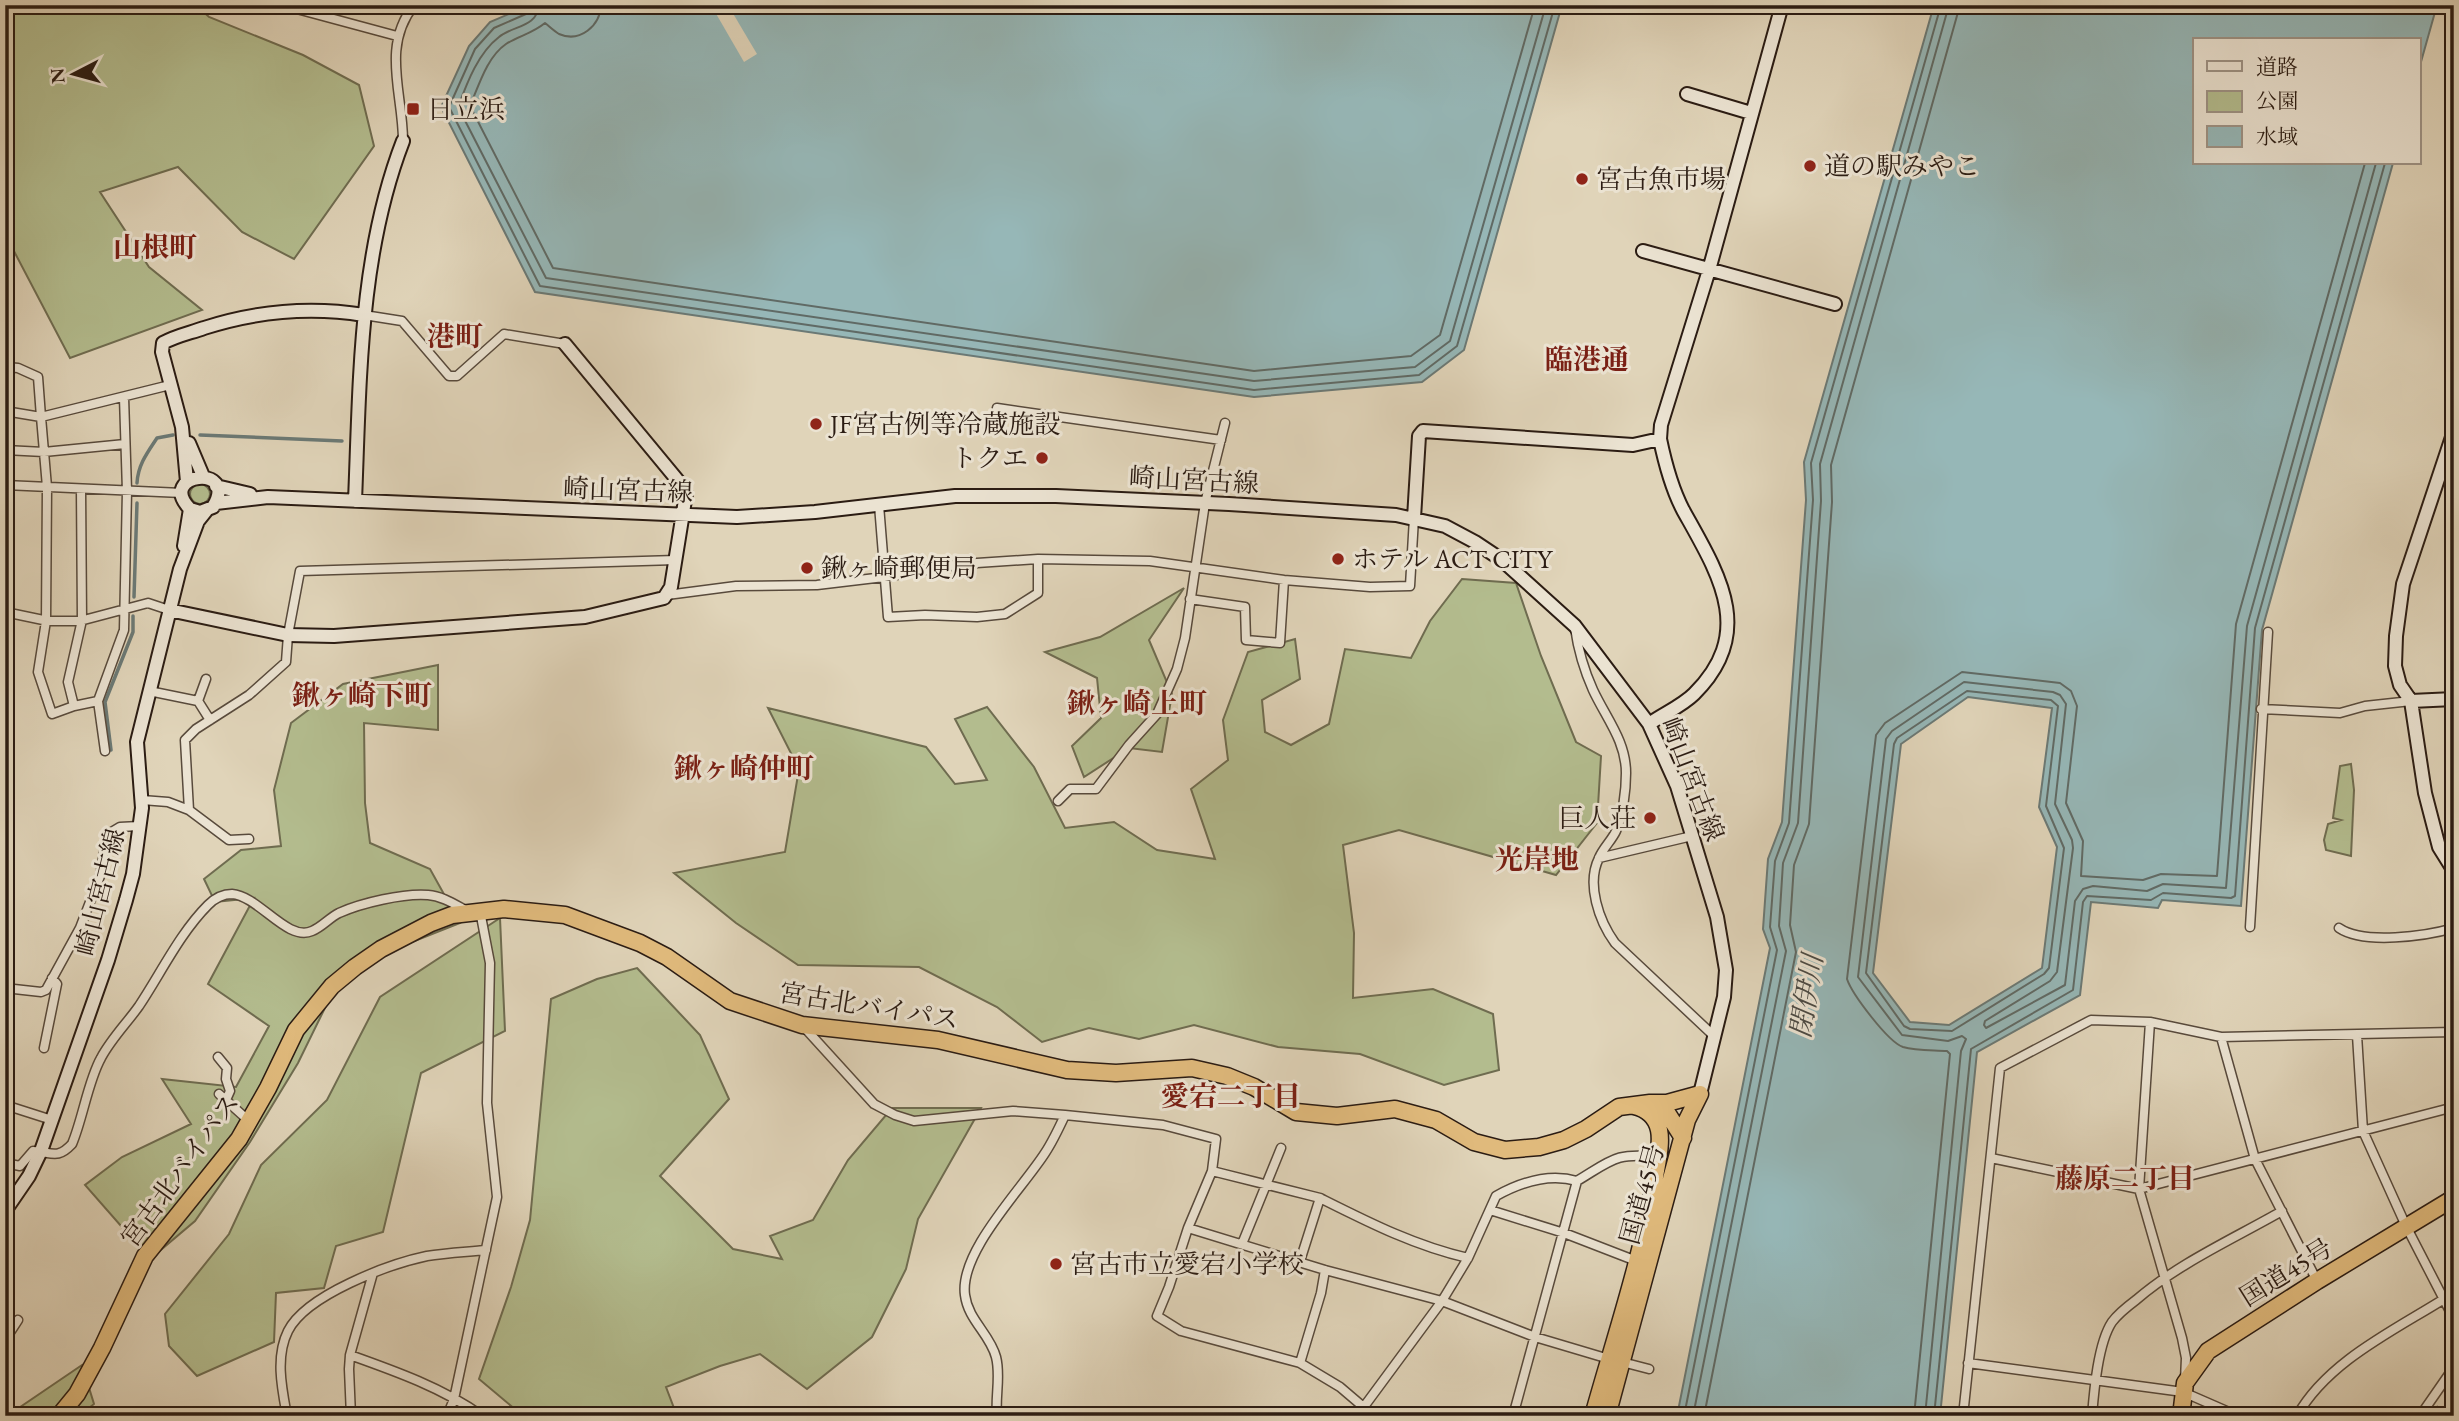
<svg xmlns="http://www.w3.org/2000/svg" width="2459" height="1421" font-family="'EB Garamond','Noto Serif JP',serif">
<rect width="100%" height="100%" fill="#e0d4b9"/>
<filter id="stains"><feTurbulence type="fractalNoise" baseFrequency=".00286" numOctaves="4"/><feColorMatrix values="0 0 0 0 .2 0 0 0 0 .09 0 0 0 0 .02 0 0 0 .5 -.17"/></filter>
<radialGradient id="worn" r=".72"><stop offset=".6" stop-color="#630" stop-opacity="0"/><stop offset="1" stop-color="#630" stop-opacity=".3"/></radialGradient>
<path fill="#b3bc8e" stroke="#6f6c50" stroke-width="2" d="M5,5H196L209,17L303,55L359,85L374,146L294,259L242,232L178,167L100,192L149,267L202,310L70,358L5,234Z
M190 494a10 10 0 1 1 20 0a10 10 0 1 1-20 0Z
M1462,579L1516,583L1541,656L1576,742L1601,756L1597,823L1556,875L1399,830L1343,845L1354,933L1353,998L1433,989L1493,1014L1499,1070L1444,1085L1360,1054L1278,1047L1194,1025L1139,1039L1089,1028L1042,1042L997,1007L919,967L798,965L736,923L674,873L785,852L799,769L768,708L926,747L955,784L987,780L955,719L987,707L1034,767L1065,828L1114,822L1157,850L1215,859L1191,789L1228,760L1223,720L1248,652L1295,639L1300,679L1262,700L1265,732L1291,745L1329,724L1345,649L1411,658L1430,621Z
M1184,588L1149,640L1172,694L1162,752L1129,748L1084,777L1072,746L1101,718L1097,678L1045,652L1100,637Z
M438,665V730L364,723L365,803L370,843L430,869L460,923L344,969L298,1063L250,1142L195,1221L150,1259L85,1185L122,1157L191,1124L162,1079L236,1087L269,1026L208,984L254,898L215,902L204,879L241,850L281,846L274,790L291,723L343,684Z
M2351,764L2354,790L2351,856L2326,850L2324,840L2328,824L2341,820L2333,818L2340,766Z
M500,918L505,1031L421,1073L383,1232L336,1246L324,1288L276,1293L274,1342L197,1376L169,1346L165,1314L229,1234L261,1165L327,1100L380,997Z
M637,968L700,1035L729,1099L660,1176L733,1249L782,1259L770,1236L813,1220L848,1160L892,1108H981L918,1219L906,1269L872,1337L807,1389L760,1354L720,1366L666,1387L677,1416H523L479,1379L511,1287L530,1220L551,999L597,979Z
M82,1365L94,1404L79,1416H7Z"/>
<path fill="#96b7b7" stroke="#6b7975" stroke-width="2" fill-rule="evenodd" d="M530,5H566L570,10L581,5H1562L1464,350L1422,382L1254,397L535,292L441,107L469,46L490,22Z
M1934,5H2437L2419,69V40H2195V163H2393L2262,630L2241,906L2162,900L2158,908L2091,902L2080,995L1977,1052L1940,1416H1677L1770,948L1763,929L1768,859L1782,822L1806,500L1804,462ZM1968,697L2052,708L2039,807L2057,847L2042,968L1949,1025L1910,1022L1873,973L1901,744Z"/>
<path fill="#e0d4b9" d="M711,5H728L757,54L744,62Z"/>
<g fill="none" stroke-linecap="round" stroke-linejoin="round">
<path stroke="#606a65" stroke-width="2" d="M530,5L526,14L494,28L475,49L449,107L540,286L1254,390L1419,375L1457,346L1555,5
M539,5C537,28 513,25 499,37C478,53 467,83 458,107L546,278L1254,381L1415,367L1450,341L1546,5
M601,5C600,26 580,43 559,34C554,31 550,27 545,23C533,33 519,36 506,44C487,57 479,85 470,106L553,268L1254,371L1411,356L1440,335L1535,5
M1967,691L2051,700L2058,706L2046,806L2064,848L2049,968L2044,974L1952,1031L1910,1029L1904,1026L1866,973L1894,744L1897,738Z
M1684,1416L1777,950L1770,927L1775,861L1789,823L1813,500L1811,463L1941,5
M1693,1416L1786,951L1779,926L1783,863L1798,823L1821,501L1820,464L1949,5
M1704,1416L1796,952L1790,925L1794,865L1809,824L1832,502L1831,465L1960,5
M1914,1416L1950,1054L1947,1051C1933,1050 1916,1051 1903,1047C1888,1042 1852,994 1847,979L1876,735L1885,723L1962,672L2060,683L2071,691L2077,706L2066,803L2083,841L2081,876L2143,880L2161,874L2217,876L2236,624L2365,163
M1925,1416L1961,1051L1966,1039L1962,1036L1948,1041L1902,1035L1858,977L1886,739L1892,731L1964,682L2053,692L2060,695L2066,704L2055,804L2072,840L2073,848L2057,972L2050,981L1985,1021L1984,1025L1986,1028L2065,985L2075,901L2083,889L2093,886L2147,891L2163,884L2226,888L2247,626L2376,163
M1934,1416L1971,1049L2073,990L2083,902L2087,896L2151,900L2163,893L2231,898L2235,896L2255,628L2385,163"/>
<path stroke="#6b7975" stroke-width="3.5" d="M200,435L342,441
M137,483C138,465 147,453 157,438L173,435
M134,597L137,503
M111,750L105,702L133,632V616"/>
<defs>
<path id="street" d="M282,5L397,36
M403,141C403,93 381,47 414,5
M364,315L402,321L449,376H457L504,334L565,344
M5,327L9,330
M124,397L127,491L124,630L98,701L74,706L52,714L38,672L46,621L47,487L41,417L170,385
M997,408L1221,440
M5,411L41,417L38,377L18,368L7,367
M5,450L44,452L125,444
M5,485L182,493
M879,505L888,617L925,615L977,617L1005,614L1038,593V559
M667,595L736,586L817,585L884,577L962,564L1038,559L1150,561L1284,580L1370,587L1410,586L1414,518
M1190,599L1245,607L1246,640L1280,643L1284,580
M5,612L48,621H80L148,603L169,610
M1575,628C1578,649 1584,670 1593,690C1606,718 1626,741 1626,773C1626,790 1623,815 1616,831C1612,840 1603,848 1599,858C1586,884 1599,921 1615,943L1714,1036
M149,691L198,701L210,720
M98,701L105,751
M198,701L206,679
M74,706L68,682L82,620L81,489
M2261,709L2340,713L2365,706L2411,701
M142,800L168,802L189,810L185,740L196,729L249,695L286,662L288,635L300,571L676,560
M1058,801L1070,789H1096L1129,745L1157,714L1177,669L1185,638L1205,503L1225,423
M189,810L229,840L249,839
M1599,858L1692,836
M2250,927L2268,632
M2339,928C2364,945 2426,936 2454,928
M5,988L41,992L46,990L80,928L100,876L106,841L110,833L120,827L139,826
M2150,1022L2139,1189L2182,1338L2186,1358L2185,1380
M803,1026L874,1104L895,1115L914,1121L1013,1111L1065,1115
M2357,1035L2363,1131L2406,1226L2454,1319
M2221,1037L2255,1159L2317,1281
M44,1048L57,984L52,978
M218,1057L227,1068L226,1079L230,1091L226,1100
M219,1094L249,1121
M5,1105L52,1120
M1991,1158L2139,1189L2454,1107
M5,1163L20,1166L33,1151C52,1152 57,1160 72,1144C83,1118 88,1081 101,1058C111,1039 127,1023 139,1006C161,973 180,933 208,905C214,899 223,894 232,894C259,896 287,942 312,931C322,927 329,918 339,913C361,903 404,893 428,895C442,896 454,904 467,911
M1212,1171L1320,1198
M1577,1181C1612,1160 1616,1152 1658,1157
M1490,1210L1564,1233L1639,1262
M1188,1228L1325,1270L1442,1301L1535,1337L1609,1359
M1242,1244L1281,1148
M1300,1261L1320,1198C1368,1222 1415,1246 1468,1258
M5,1340L18,1320
M350,1355C395,1371 443,1388 482,1416
M1622,1362L1649,1369
M1300,1363L1321,1293L1325,1270
M1968,1363L2183,1392L2238,1416
M1363,1408L1442,1301L1468,1258L1496,1196C1521,1182 1549,1173 1577,1181L1513,1416
M287,1416C282,1389 275,1357 288,1331C306,1295 389,1264 427,1256C446,1253 466,1252 486,1250
M351,1416L349,1369L350,1355L373,1273
M447,1416L454,1399L497,1197L487,1103L490,963L480,911
M997,1416C995,1396 1001,1376 996,1357C990,1334 968,1320 965,1295C959,1252 1022,1189 1045,1153C1053,1141 1059,1128 1065,1115L1163,1125L1216,1139L1212,1171L1188,1228L1169,1287L1157,1316L1181,1331L1300,1363L1340,1387L1374,1416
M1963,1416L2000,1068L2091,1020L2150,1022L2221,1037L2454,1032
M2092,1416C2094,1391 2098,1343 2112,1322C2118,1314 2128,1306 2136,1300C2179,1263 2233,1239 2282,1211
M2297,1416C2327,1362 2393,1331 2444,1299
M2420,1416L2454,1367"/>
<path id="secondary" d="M1687,94L1751,113
M1643,251L1835,304
M2454,431L2403,584L2396,636L2395,666L2400,685L2411,701L2425,793L2439,847L2454,871
M1660,439L1661,425L1709,270L1782,5
M189,443L203,476
M187,482L182,427L162,352L163,343C175,336 190,333 204,328C257,311 308,306 364,315
M216,486L250,494
M355,501C360,380 359,255 403,141
M216,503L268,497L737,517L815,512L955,496H1056L1229,504L1396,515L1445,526L1475,542L1502,560L1575,626L1649,724L1677,786L1717,917L1726,970L1724,997L1700,1094
M1414,518L1419,436L1423,431L1633,445L1660,439C1665,463 1671,487 1683,510C1718,573 1757,632 1694,694C1682,706 1663,714 1649,724
M184,546L190,509C155,473 240,463 213,507L200,512L190,509
M169,610L288,635L334,636L585,617L664,598L671,587L686,494L684,488L565,344
M2411,701L2454,699
M5,1211L29,1176L41,1151L108,960L126,900L133,874L142,808L137,742L180,569L198,521L206,511"/>
<path id="highway" d="M1652,1104L1666,1111L1683,1138
M59,1416L77,1394L102,1348L145,1256L239,1139L268,1088L296,1030L332,986L355,967L381,949L431,923L452,915L504,909L565,915L640,943L667,957L730,1001L802,1025L938,1040L1067,1070L1116,1073L1192,1068L1227,1076L1254,1087L1296,1112L1337,1116L1395,1109L1436,1120L1474,1142L1505,1150L1539,1147L1564,1140L1586,1129L1619,1107L1650,1103H1667L1700,1094
M1593,1416C1615,1337 1642,1259 1655,1177C1657,1163 1662,1144 1659,1130C1656,1116 1647,1109 1634,1106
M1607,1416L1687,1120L1700,1094
M2181,1416L2185,1383L2208,1351L2317,1281L2454,1198"/>
</defs>
<use href="#street" stroke="#584a3c" stroke-width="11"/>
<use href="#secondary" stroke="#2b1c13" stroke-width="16"/>
<use href="#highway" stroke="#2b1c13" stroke-width="19"/>
<use href="#street" stroke="#ebe3d2" stroke-width="8"/>
<use href="#secondary" stroke="#ebe3d2" stroke-width="12"/>
<use href="#highway" stroke="#e0ba7c" stroke-width="16"/>
<path stroke="#2b1c13" stroke-width="3.5" stroke-dasharray="12 12" stroke-linecap="butt" d="M2431,1416L2454,1387"/>
</g>
<g fill="#8f2418" stroke="#ebe3d2" stroke-width="2.5">
<rect x="406" y="102" width="14" height="14" rx="3.5"/>
<circle cx="1810" cy="166" r="7"/>
<circle cx="1582" cy="179" r="7"/>
<circle cx="816" cy="424" r="7"/>
<circle cx="1042" cy="458" r="7"/>
<circle cx="1338" cy="559" r="7"/>
<circle cx="807" cy="568" r="7"/>
<circle cx="1650" cy="818" r="7"/>
<circle cx="1056" cy="1264" r="7"/>
</g>
<g text-anchor="middle" dominant-baseline="central" stroke-width="6" stroke-linejoin="round" paint-order="stroke">
<g font-size="26" fill="#2b1c13" stroke="#ebe3d2" text-anchor="start">
<text x="427" y="109">日立浜</text>
<text x="1824" y="166">道の駅みやこ</text>
<text x="1596" y="179">宮古魚市場</text>
<text x="830" y="424">JF宮古例等冷蔵施設</text>
<text x="1028" y="458" text-anchor="end">トクエ</text>
<text x="1352" y="559">ホテル ACT CITY</text>
<text x="821" y="568">鍬ヶ崎郵便局</text>
<text x="1636" y="818" text-anchor="end">巨人荘</text>
<text x="1070" y="1264">宮古市立愛宕小学校</text>
</g>
<g font-size="26" fill="#2b1c13" stroke="#ebe3d2">
<text transform="translate(1194 480) rotate(3)">崎山宮古線</text>
<text transform="translate(628 490) rotate(2)">崎山宮古線</text>
<text transform="translate(1693 779) rotate(69)">崎山宮古線</text>
<text transform="translate(100 892) rotate(-76)">崎山宮古線</text>
<text transform="translate(869 1006) rotate(9)">宮古北バイパス</text>
<text transform="translate(180 1170) rotate(-54)">宮古北バイパス</text>
<text transform="translate(1642 1194) rotate(-75)">国道45号</text>
<text transform="translate(2286 1272) rotate(-32)">国道45号</text>
</g>
<g font-size="28" font-weight="bold" fill="#7a1f14" stroke="#ebe3d2">
<text x="155" y="247">山根町</text>
<text x="455" y="336">港町</text>
<text x="1587" y="359">臨港通</text>
<text x="362" y="695">鍬ヶ崎下町</text>
<text x="1137" y="703">鍬ヶ崎上町</text>
<text x="744" y="768">鍬ヶ崎仲町</text>
<text x="1537" y="859">光岸地</text>
<text x="1231" y="1096">愛宕二丁目</text>
<text x="2125" y="1178">藤原二丁目</text>
</g>
<g font-size="28" font-style="italic" fill="#4b4a44" stroke="#ebe3d2">
<text transform="translate(1806 996) rotate(-81)">閉伊川</text>
</g>
</g>
<rect width="2459" height="1421" fill="none" stroke="#e0d4b9" stroke-width="28"/>
<rect x="7" y="7" width="2445" height="1407" fill="none" stroke="#2b1c13" stroke-width="3.5"/>
<rect x="14" y="14" width="2431" height="1393" fill="none" stroke="#2b1c13" stroke-width="2"/>
<rect x="2193" y="38" width="228" height="126" fill="#ebe3d2" stroke="#9e9386" stroke-width="2"/>
<rect x="2207" y="61" width="35" height="10" fill="#ebe3d2" stroke="#9e9386" stroke-width="2"/>
<text x="2256" y="74" font-size="21" fill="#2b1c13">道路</text>
<rect x="2207" y="91" width="35" height="21" fill="#b3bc8e" stroke="#9e9386" stroke-width="2"/>
<text x="2256" y="108" font-size="21" fill="#2b1c13">公園</text>
<rect x="2207" y="126" width="35" height="21" fill="#96b7b7" stroke="#9e9386" stroke-width="2"/>
<text x="2256" y="144" font-size="21" fill="#2b1c13">水域</text>
<g transform="translate(74 74) rotate(264)" stroke="#ebe3d2" stroke-width="5" paint-order="stroke">
<path d="M0-5L12 26L0 18L-12 26Z" fill="#2b1c13"/>
<text y="-10" font-size="19" font-weight="bold" text-anchor="middle" fill="#2b1c13">N</text>
</g>
<rect width="100%" height="100%" filter="url(#stains)"/>
<rect width="100%" height="100%" fill="url(#worn)"/>
</svg>
